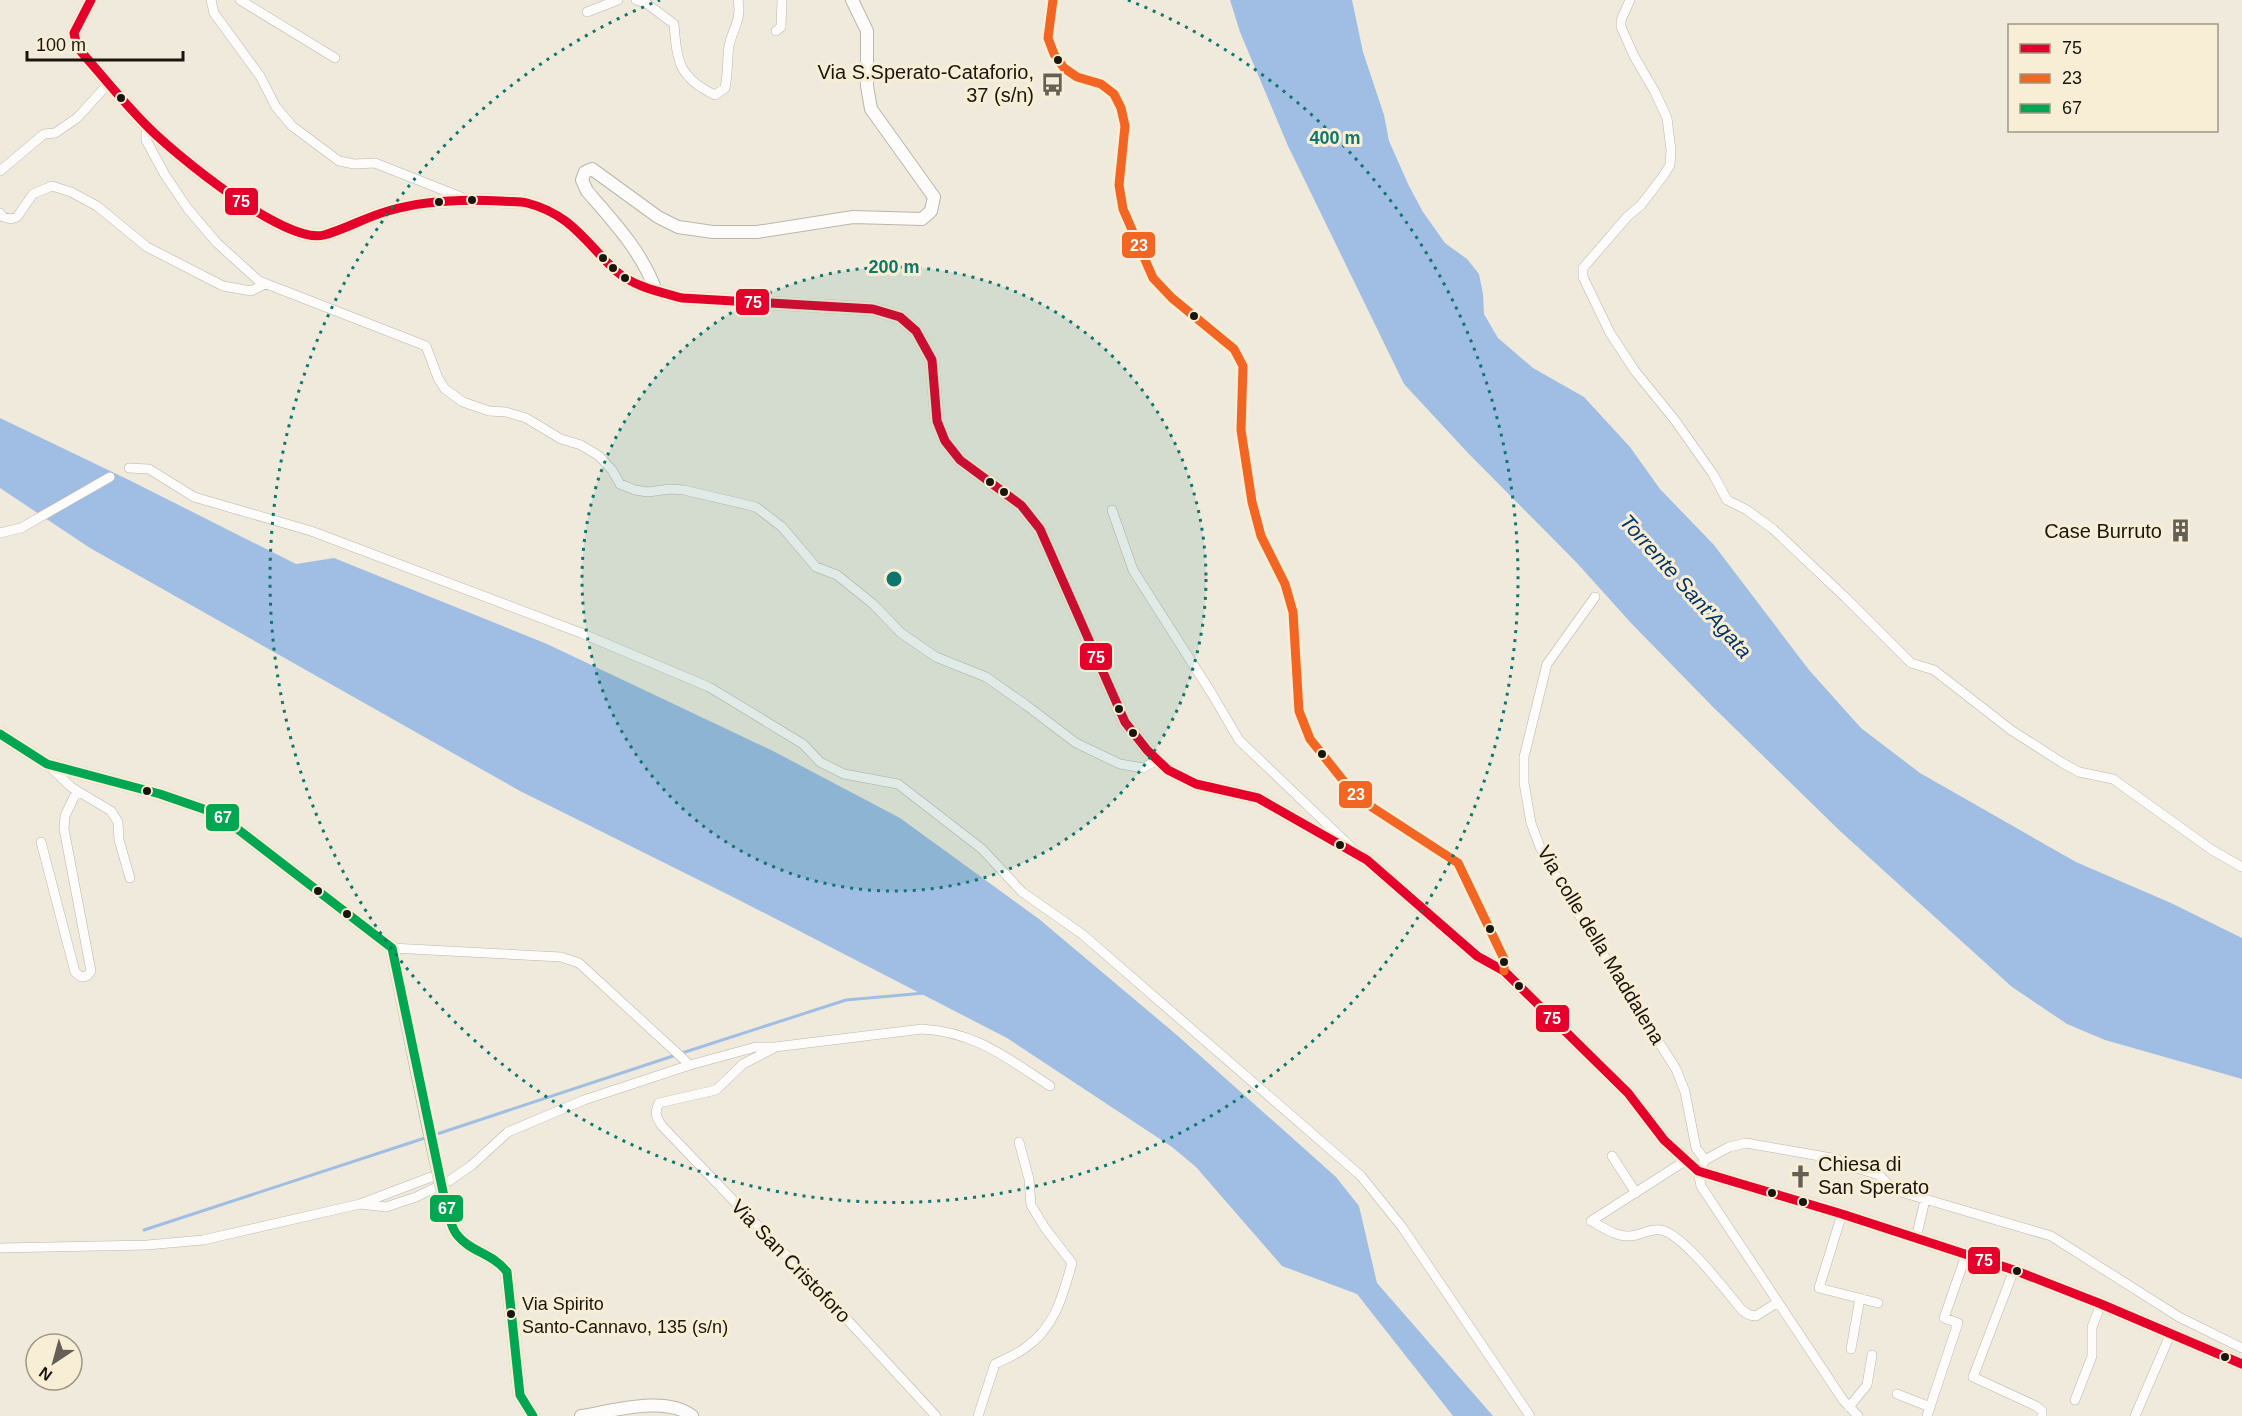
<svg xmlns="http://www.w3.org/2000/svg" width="2242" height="1416" font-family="Arial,sans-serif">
<rect width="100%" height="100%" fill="#f0eadd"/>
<path fill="#a0bee3" d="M1230,0H1352L1363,52L1384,115L1389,141L1409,186L1423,212L1445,243L1467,259L1479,274L1483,294L1484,314L1498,338L1533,368L1584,397L1630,447L1660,489L1714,545L1809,670L1861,728L1920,773L2076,862L2171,903L2242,938V1079L2105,1040L2067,1024L2012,987L1840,831L1712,706L1631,623L1577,563L1468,453L1404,384L1288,146L1240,32Z
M0,418L131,481L296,564L334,558L547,644L773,751L900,818L1039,919L1178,1036L1336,1177L1359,1206L1377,1283L1493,1416H1453L1357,1294L1282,1266L1196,1167L1172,1147L1007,1038L737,899L520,791L90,548L0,488Z"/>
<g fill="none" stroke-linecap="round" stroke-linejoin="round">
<path stroke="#a0bee3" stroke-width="3" d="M682,1053L846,1000L925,993
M434,1135L676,1055
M144,1230L428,1137"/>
<defs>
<path id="minor" d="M211,0L214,13L260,76L276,107L292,126L339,161L354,164L375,163L466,199
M240,0L335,58
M636,0L646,3L674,24C677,62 679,78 715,95L725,88C728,74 727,60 729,46C732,30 742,20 738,0
M1053,0L1048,38L1054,54L1064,68L1077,77L1101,84L1114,94L1121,108L1125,126L1119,185L1123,209L1153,278L1172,298L1234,349L1243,366L1241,430L1252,502L1261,536L1285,584L1293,612L1299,711L1310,739L1350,789L1364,802L1458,863L1504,959V971
M1630,0L1621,20V27L1634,56L1655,92L1667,118L1671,150L1670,165L1664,175L1641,205L1627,217L1583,268V277L1610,333L1635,371L1674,419L1713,474L1727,500L1747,510L1773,529L1846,598L1911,663L1934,670L2011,730L2061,762L2079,772L2113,779L2212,850L2242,867
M587,12L618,0
M776,31L781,27L782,0
M146,125V140L165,175L188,209L217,243L259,281L426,346L438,378L445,389L463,402L489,411L506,412L526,418L561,439L581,445L599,456L612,470L620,484L635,490L648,492L670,489L684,490L756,507L782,527L816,567L837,575L873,604L901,633L936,657L986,677L1026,705L1076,743L1120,764L1143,768L1157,760
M0,171L44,134L55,133L77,118L109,83
M0,213L3,217L11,219L17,217L33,194L52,186L71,192L97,206L147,247L223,286L251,291L265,284
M129,468L149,469L194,497L311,531L581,633L709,687L803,744L820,762L844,774L898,784L982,849L1022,892L1082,934L1361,1176L1402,1227L1530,1416
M1112,510L1133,570L1212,694L1239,740L1351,847
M0,533L21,528L110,477
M1595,597L1547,664L1524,757V783L1531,823L1540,847L1568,897L1619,980L1676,1069L1685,1092L1696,1148L1705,1160
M47,764L71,787L111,811L118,822L119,840L130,878
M41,842L75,972L81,977L87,976L91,971L64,829L65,816L77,791
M392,948L561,957L579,963L690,1065
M774,1048L743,1064L716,1090L659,1103C654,1113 656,1117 662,1126L831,1302L936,1416
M1612,1156L1636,1193
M1685,1161L1591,1221C1603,1227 1616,1237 1629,1236C1641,1236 1649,1228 1661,1230C1683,1234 1726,1291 1742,1310L1749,1315L1756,1316L1778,1302
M360,1204L386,1207L416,1197L449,1181L472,1165L508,1132L584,1100L690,1065L756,1047H775L922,1029C976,1032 1007,1058 1050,1086
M1842,1214L1819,1288L1878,1303
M1916,1238L1925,1200
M0,1248L147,1245L203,1240L360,1204L439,1174
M2014,1270L1973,1377L2036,1406L2042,1411V1416
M1851,1349L1860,1298
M1897,1394L1930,1407
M2075,1400L2092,1356V1327L2101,1304
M1849,1407L1867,1385L1872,1355
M978,1416L995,1364C1005,1359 1016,1355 1025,1348C1055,1328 1063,1295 1072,1263L1045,1228L1031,1205L1029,1179L1019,1142
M1858,1416L1843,1400L1701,1186L1698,1171L1705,1160L1729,1147L1746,1143L1837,1159L1847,1165L1879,1175L1894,1190L2051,1236L2179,1317L2242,1348
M1927,1416L1958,1323L1944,1318L1966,1255
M2135,1416L2170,1335"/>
<path id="tertiary" d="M91,0L74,33L77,47C100,73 122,101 146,125C174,154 285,245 324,235C346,229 366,217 388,211C425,200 462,199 500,201C509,202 519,201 527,203C571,214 586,243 616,271C634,287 660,292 682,298L873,309L900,317L916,331L932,360L937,421L945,441L960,460L1021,505L1040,529L1125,722L1147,750L1168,770L1196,784L1258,798L1367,860L1477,956L1504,971L1628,1093L1664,1140L1698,1171L1842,1214L2014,1270L2101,1304L2242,1364
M656,291C642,252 614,222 587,191L582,180L585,172L592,169L658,217L678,227L713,232H757L853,217L922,219L931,211L934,197L871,109L867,86V31L852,0
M0,734L47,764L160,794L218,814L392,948L428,1125
M446,1206C449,1215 451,1229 458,1236C471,1252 494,1254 507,1272L520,1395L533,1416
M581,1416C613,1411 666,1395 692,1416"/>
</defs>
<use href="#minor" stroke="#bab6ac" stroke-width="10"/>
<use href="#tertiary" stroke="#bab6ac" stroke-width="14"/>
<use href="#minor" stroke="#fdfcfa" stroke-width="9"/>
<use href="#tertiary" stroke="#fdfcfa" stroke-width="12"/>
<defs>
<path id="tertiary-bridge" d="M428,1125L446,1206"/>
</defs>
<use href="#tertiary-bridge" stroke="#bab6ac" stroke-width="14" stroke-linecap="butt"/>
<use href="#tertiary-bridge" stroke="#fdfcfa" stroke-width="12"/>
<defs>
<path id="bus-1" d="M91,0L74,33L77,47C100,73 122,101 146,125C174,154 285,245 324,235C346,229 366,217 388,211C425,200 462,199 500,201C509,202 519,201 527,203C571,214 586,243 616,271C634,287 660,292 682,298L873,309L900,317L916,331L932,360L937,421L945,441L960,460L1021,505L1040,529L1125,722L1147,750L1168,770L1196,784L1258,798L1367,860L1477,956L1504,971L1628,1093L1664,1140L1698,1171L1842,1214L2014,1270L2101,1304L2242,1364"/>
<path id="bus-2" d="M1053,0L1048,38L1054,54L1064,68L1077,77L1101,84L1114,94L1121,108L1125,126L1119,185L1123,209L1153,278L1172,298L1234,349L1243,366L1241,430L1252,502L1261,536L1285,584L1293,612L1299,711L1310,739L1350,789L1364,802L1458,863L1504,959V971"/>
<path id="bus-3" d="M0,734L47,764L160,794L218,814L392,948L446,1206C449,1215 451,1229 458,1236C471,1252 494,1254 507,1272L520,1395L533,1416"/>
</defs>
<use href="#bus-1" stroke="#f8eed5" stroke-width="14"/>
<use href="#bus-2" stroke="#f8eed5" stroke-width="14"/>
<use href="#bus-3" stroke="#f8eed5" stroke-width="14"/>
<use href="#bus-1" stroke="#e4002b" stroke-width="9"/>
<use href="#bus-2" stroke="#f26522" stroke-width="9"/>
<use href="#bus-3" stroke="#00a651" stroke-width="9"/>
</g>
<circle cx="894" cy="579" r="312" fill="#0f766e" fill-opacity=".12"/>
<g fill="none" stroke="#0f766e" stroke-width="3" stroke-dasharray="3 6">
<circle cx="894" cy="579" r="312"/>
<path d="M1128 0A624 624 0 1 1 660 0"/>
</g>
<defs>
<symbol id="bus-bare" viewBox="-9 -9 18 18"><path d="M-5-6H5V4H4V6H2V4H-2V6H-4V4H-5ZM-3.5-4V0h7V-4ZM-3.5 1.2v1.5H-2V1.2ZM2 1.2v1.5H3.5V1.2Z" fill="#656056" stroke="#f8eed5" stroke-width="2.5" paint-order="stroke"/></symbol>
<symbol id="building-bare" viewBox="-9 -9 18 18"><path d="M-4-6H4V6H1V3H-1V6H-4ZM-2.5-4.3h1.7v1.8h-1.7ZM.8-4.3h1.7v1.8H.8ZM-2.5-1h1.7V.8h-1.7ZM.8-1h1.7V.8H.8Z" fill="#656056" stroke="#f8eed5" stroke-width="2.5" paint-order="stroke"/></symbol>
<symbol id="church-bare" viewBox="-9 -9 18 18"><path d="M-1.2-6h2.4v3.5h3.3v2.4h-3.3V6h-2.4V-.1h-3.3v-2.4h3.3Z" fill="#656056" stroke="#f8eed5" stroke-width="2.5" paint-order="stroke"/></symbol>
</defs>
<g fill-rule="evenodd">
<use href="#bus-bare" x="1036" y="68" width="33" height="33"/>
<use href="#building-bare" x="2164" y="514" width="33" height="33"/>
<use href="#church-bare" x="1784" y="1160" width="33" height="33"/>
</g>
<g fill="#1a160e" stroke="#f8eed5" stroke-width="2">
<circle cx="1058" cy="60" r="5"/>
<circle cx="121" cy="98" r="5"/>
<circle cx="472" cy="200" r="5"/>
<circle cx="439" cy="202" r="5"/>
<circle cx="603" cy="258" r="5"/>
<circle cx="613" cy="268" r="5"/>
<circle cx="625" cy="278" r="5"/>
<circle cx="1194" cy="316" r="5"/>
<circle cx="990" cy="482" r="5"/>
<circle cx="1004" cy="492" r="5"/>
<circle cx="1119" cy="709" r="5"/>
<circle cx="1133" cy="733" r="5"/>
<circle cx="1322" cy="754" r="5"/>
<circle cx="147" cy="791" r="5"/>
<circle cx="1340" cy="845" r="5"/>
<circle cx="318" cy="891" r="5"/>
<circle cx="347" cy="914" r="5"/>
<circle cx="1490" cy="929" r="5"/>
<circle cx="1504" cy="962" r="5"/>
<circle cx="1519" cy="986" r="5"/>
<circle cx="1772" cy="1193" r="5"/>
<circle cx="1803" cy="1202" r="5"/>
<circle cx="2017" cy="1271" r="5"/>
<circle cx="511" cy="1314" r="5"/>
<circle cx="2225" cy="1357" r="5"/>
</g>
<g text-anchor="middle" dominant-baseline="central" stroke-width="6" stroke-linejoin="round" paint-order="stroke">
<g font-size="18" fill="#1a160e" stroke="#f8eed5" text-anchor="start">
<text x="522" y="1304">Via Spirito<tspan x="522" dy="23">Santo-Cannavo, 135 (s/n)</tspan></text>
</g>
<g font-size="20" fill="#1a160e" stroke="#f8eed5" text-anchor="end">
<text x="1034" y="72">Via S.Sperato-Cataforio,<tspan x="1034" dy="23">37 (s/n)</tspan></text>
<text x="2162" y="531">Case Burruto</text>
<text x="1818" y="1164" text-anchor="start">Chiesa di<tspan x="1818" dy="23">San Sperato</tspan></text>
</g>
<g font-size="20" fill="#1a160e" stroke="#f8eed5">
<text transform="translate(1601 945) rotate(59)">Via colle della Maddalena</text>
<text transform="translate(791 1261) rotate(46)">Via San Cristoforo</text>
</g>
<g font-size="21" font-style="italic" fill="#063569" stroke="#f8eed5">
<text transform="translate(1686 586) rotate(48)">Torrente Sant'Agata</text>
</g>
</g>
<circle cx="894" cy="579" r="9" fill="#0f766e" stroke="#f8eed5" stroke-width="3"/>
<g font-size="18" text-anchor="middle" font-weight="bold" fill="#0f766e" stroke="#f8eed5" stroke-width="6" stroke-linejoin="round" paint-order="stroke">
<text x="1335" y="144">400 m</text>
<text x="894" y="273">200 m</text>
</g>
<g stroke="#f8eed5" stroke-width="2">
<rect x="224" y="187" width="35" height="29" rx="6" fill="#e4002b"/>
<rect x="1121" y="231" width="35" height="28" rx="6" fill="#f26522"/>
<rect x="735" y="288" width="35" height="28" rx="6" fill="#e4002b"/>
<rect x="1079" y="642" width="34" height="29" rx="6" fill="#e4002b"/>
<rect x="1338" y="780" width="35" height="29" rx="6" fill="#f26522"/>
<rect x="205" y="803" width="35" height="29" rx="6" fill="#00a651"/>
<rect x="1535" y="1004" width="35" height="29" rx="6" fill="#e4002b"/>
<rect x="429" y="1194" width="35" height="29" rx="6" fill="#00a651"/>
<rect x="1967" y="1246" width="34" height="29" rx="6" fill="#e4002b"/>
</g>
<g font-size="16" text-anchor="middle" font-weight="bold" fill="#fff">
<text x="241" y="207">75</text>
<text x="1139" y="251">23</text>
<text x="753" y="308">75</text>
<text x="1096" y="663">75</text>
<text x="1356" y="800">23</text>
<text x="223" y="823">67</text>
<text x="1552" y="1024">75</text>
<text x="447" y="1214">67</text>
<text x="1984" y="1266">75</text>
</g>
<rect x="2008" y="24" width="210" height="108" fill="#f8eed5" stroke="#9f9885" stroke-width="1.5"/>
<rect x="2020" y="44" width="30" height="9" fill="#e4002b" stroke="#9f9885" stroke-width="1.5"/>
<text x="2062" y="54" font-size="18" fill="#1a160e">75</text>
<rect x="2020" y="74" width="30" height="9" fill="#f26522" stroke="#9f9885" stroke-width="1.5"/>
<text x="2062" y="84" font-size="18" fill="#1a160e">23</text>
<rect x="2020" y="104" width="30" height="9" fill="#00a651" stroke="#9f9885" stroke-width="1.5"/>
<text x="2062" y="114" font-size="18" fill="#1a160e">67</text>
<g transform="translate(54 1362) rotate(216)"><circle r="28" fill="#f8eed5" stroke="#9f9885" stroke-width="1.5"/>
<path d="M0-4.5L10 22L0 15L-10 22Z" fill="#656056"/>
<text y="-9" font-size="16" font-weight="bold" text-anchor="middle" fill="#1a160e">N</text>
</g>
<path d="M27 51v9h156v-9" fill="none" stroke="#1a160e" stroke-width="3"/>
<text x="36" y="51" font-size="18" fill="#1a160e" stroke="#f8eed5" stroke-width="4.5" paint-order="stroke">100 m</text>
</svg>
